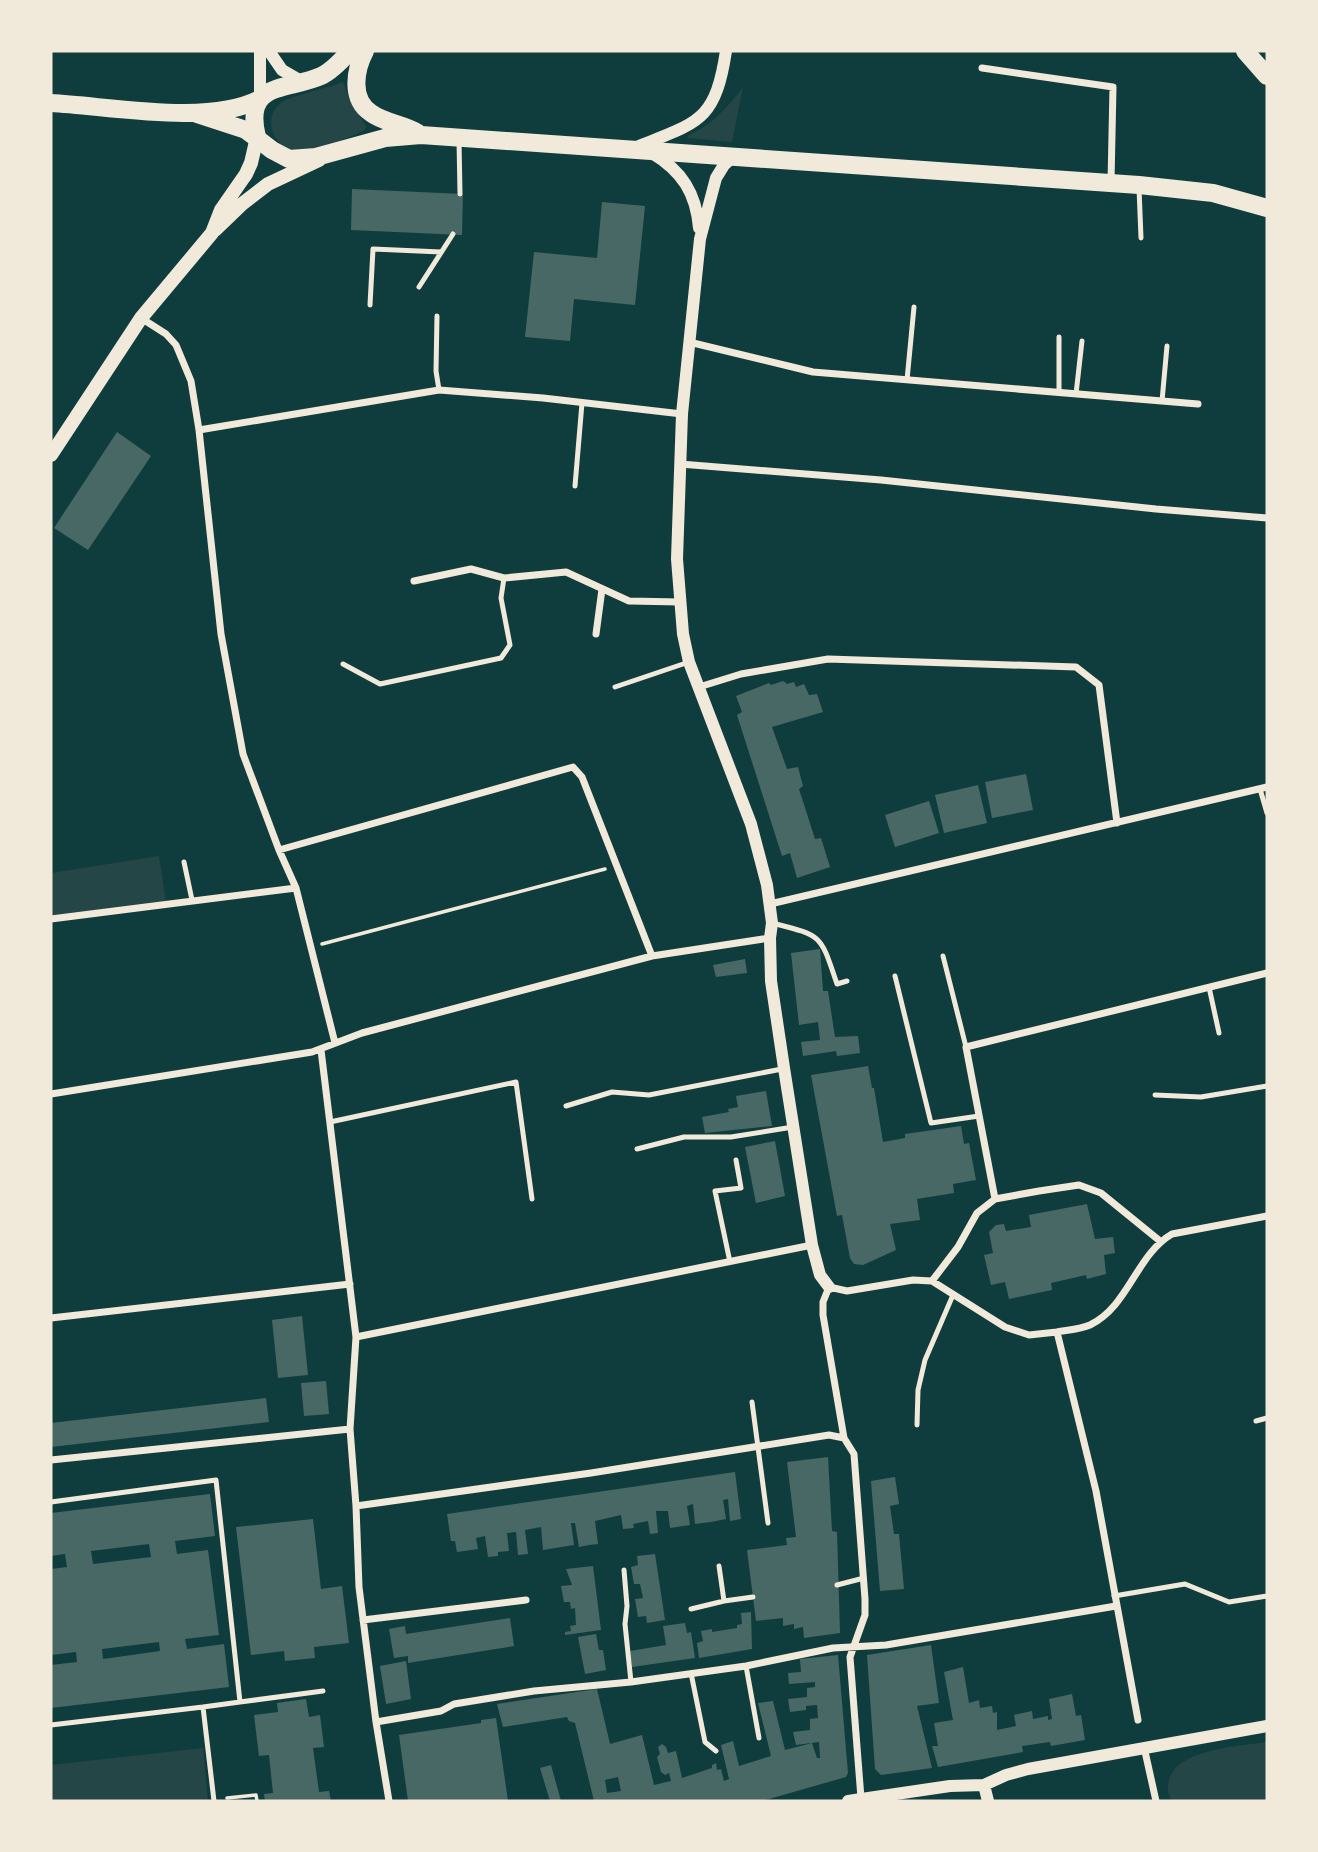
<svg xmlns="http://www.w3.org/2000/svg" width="1318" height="1852" font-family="Barlow,sans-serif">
<rect width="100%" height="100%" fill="#0f3d3e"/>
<path fill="#244646" d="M343,82L350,101L366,126L365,130C352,137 317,150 303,151C277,153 259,121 281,103C291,95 327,89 343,82Z
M743,87L732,142L688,138L687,136C711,126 728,107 743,87Z
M159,856L166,902L51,920V873Z
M1267,1742V1801H1171C1170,1797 1167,1790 1168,1785C1171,1749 1240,1746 1267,1742Z
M203,1748L208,1801H51V1765Z"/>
<path fill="#486865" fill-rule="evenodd" d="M352,189L463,194L462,235L351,230Z
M602,202L645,206L635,305L574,299L570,341L525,337L534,252L597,258Z
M117,432L151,456L88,550L54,528Z
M783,681L787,684L794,682L796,687L804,684L809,695L817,694L823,712L772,727L787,769L798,767L803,786L799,789L815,839L821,838L830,867L797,878L790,853L782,856L737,715L742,712L736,696L769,683L771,685Z
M1026,774L1033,810L992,818L985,782Z
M978,785L987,823L944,833L935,795Z
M929,801L939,833L895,847L885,815Z
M820,949L823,991H828L835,1037L858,1036L860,1053L837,1056L836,1051L803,1056L801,1042L820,1040L818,1022L799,1025L791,953Z
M745,959L747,973L716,977L713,965Z
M868,1066L872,1088H874L883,1142L905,1138V1134L961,1126L964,1144L969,1143L976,1180L953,1184L954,1193L917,1199L920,1220L890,1224L896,1250L863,1265L854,1264L850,1258L842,1215L837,1216L811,1075Z
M766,1091L772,1126L705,1133L702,1117L729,1112L728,1109L738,1107L736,1096Z
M775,1141L785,1196L756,1203L745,1147Z
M1087,1204L1095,1239L1113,1237L1115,1253L1104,1255L1106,1274L1087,1279L1086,1275L1051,1283L1052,1290L1009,1299L1005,1282L991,1285L984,1255L993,1253L989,1232L996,1225L1004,1224L1006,1231L1031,1227L1029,1215Z
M302,1316L308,1375L278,1378L272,1320Z
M326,1381L329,1414L304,1416L301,1383Z
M266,1398L269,1422L51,1447V1423Z
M828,1457L832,1531L837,1532L840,1633L804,1638L803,1627L794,1629V1624L783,1626V1618L756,1621L747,1550L787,1545L786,1538L796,1537L787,1462Z
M735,1472L741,1519L730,1521L728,1499L723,1500L726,1519L711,1522L695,1524L693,1504L687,1506L690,1525L670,1528L668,1511H656L658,1533L650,1534L648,1521L633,1524L634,1528L623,1529L621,1515L595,1521L598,1544L589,1545L579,1547L575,1523H571L574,1545L543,1550L541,1527L525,1530L528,1554L518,1555L516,1532L507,1533L509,1551L498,1552V1556L488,1557L485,1536L476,1538L478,1549L457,1552L455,1541H451L447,1514Z
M895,1477L899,1504L890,1506L894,1534H899L904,1589L880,1591L871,1481Z
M210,1494L215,1536L175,1541L177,1554L208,1550L219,1635L185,1639L187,1649L224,1644L229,1687L51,1708V1665L77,1662L76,1652L51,1655V1569L67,1567L65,1554L51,1556V1513ZM149,1544L151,1557L93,1564L91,1551ZM159,1642L160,1651L103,1659L102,1649Z
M313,1519L321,1589L342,1586L349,1643L314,1647L315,1658L285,1661L284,1651L251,1655L236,1527Z
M655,1554L665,1620L647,1623L646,1616L638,1617L635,1599L643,1598L640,1584H634L631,1567L638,1565L637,1556Z
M593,1566L601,1630L565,1635V1632L571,1631L570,1626L576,1625L575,1608L571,1609L570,1602H564L561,1586L572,1585L566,1569Z
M751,1612L752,1649L699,1658L697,1643L703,1641L701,1631L712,1629V1632L737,1628V1625L742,1624L741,1613Z
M510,1618L514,1646L408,1663V1656L394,1658L389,1629L405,1626L406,1634Z
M685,1623L687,1633L691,1632L695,1658L632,1667L630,1651L666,1645L663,1626Z
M596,1634L599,1650H603L606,1670L585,1674L578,1637Z
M931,1645L939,1703L917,1706L932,1768L881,1775L875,1769L867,1655Z
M838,1655L848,1773L846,1777L762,1801H594L575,1723L569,1721L567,1717L503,1727L497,1704L597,1689L610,1744L642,1735L654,1785L671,1781L669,1773L665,1775L661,1772L657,1757L660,1754L658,1747L662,1744L666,1747L668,1753L676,1751L682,1778L712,1768V1765L716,1763L717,1770L721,1769L724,1781L729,1779L721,1745L733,1741L739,1766L771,1756L758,1703L773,1701L785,1750L812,1743L817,1758H820L819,1742L796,1745L793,1732L810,1730V1719L818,1718L817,1705L806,1706V1710L790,1712L788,1699L807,1697V1688L815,1687V1682L789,1684L788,1673L801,1672L800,1659ZM618,1777L621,1791L607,1793L605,1780Z
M406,1661L411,1699L386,1704L380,1666Z
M963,1667L969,1703L979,1700L980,1708L992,1706L993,1713L997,1712V1730L1016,1726L1014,1715L1032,1711L1033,1719L1048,1716V1720L1052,1719L1049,1699L1072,1694L1076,1716L1081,1715L1085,1740L1051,1746L1050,1742L1022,1746L1023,1752L938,1767L932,1746H938L934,1723L953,1720L944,1672Z
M306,1699L309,1717L320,1715L324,1747L313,1748L319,1792L329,1791L331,1801H265L264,1794L273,1793L269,1755L259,1756L254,1715L278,1712L277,1703Z
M496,1718L508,1801H408L399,1735L481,1723V1720Z
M551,1765L561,1801H550L540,1768Z"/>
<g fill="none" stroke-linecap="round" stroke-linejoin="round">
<path stroke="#f1e9da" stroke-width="3.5" d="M322,944L605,869
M227,1798L256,1795L257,1801"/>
<path stroke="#f1e9da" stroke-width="5" d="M459,140L460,194
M1139,188L1141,238
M419,287L453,234
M370,305L373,249L441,252
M437,316L436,371L439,390
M1059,337V392
M907,380L914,307
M1076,394L1082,341
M1162,401L1167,346
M575,486L582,403
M343,664L380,684L501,658L510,645L501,598L504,578
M615,687L689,662
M1260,789L1267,813
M184,862L192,900
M772,923C823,936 820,934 837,984L847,981
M943,956L966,1047
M895,976L931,1123L979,1116
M1209,987L1219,1033
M1155,1095L1201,1097L1267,1086
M566,1106L612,1092L649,1095L782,1069
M330,1122L516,1082L532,1199
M637,1149L684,1137H731L793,1127
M730,1262L715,1191L741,1188L736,1160
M752,1402L768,1523
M1256,1421L1267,1418
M917,1425L918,1390L925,1360L953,1295
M51,1502L216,1480L240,1702L203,1707
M719,1566L724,1601
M624,1570L627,1606L625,1624L631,1682
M837,1585L864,1578
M1114,1596L1185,1584L1229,1602L1267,1596
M691,1609L724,1601L753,1597
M746,1666L759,1738
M691,1673L705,1742L716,1751
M240,1702L323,1691
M51,1725L203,1707L214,1801"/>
<path stroke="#f1e9da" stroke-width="7" d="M982,68L1113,87L1111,182
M141,318L166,334L176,345L191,381L199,430L221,634L243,754L279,850L296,888L335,1043
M689,342L813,372L1198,404
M199,430L439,390L543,398L682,414
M680,464L881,480L1156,509L1267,518
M414,581L471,569L504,578L566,572L629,601L680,602
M596,634L602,589
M699,687L741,674L828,659L1076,667L1099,685L1117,823
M279,850L573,767L582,777L652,956
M770,904L1267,787
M51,919L296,888
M321,1050L356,1337L350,1429L356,1506L359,1587L376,1722L389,1801
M51,1094L312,1052L362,1033L652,956L770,938
M995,1199L966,1047L1267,973
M932,1281L958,1247L977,1213L995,1199L1039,1191L1079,1185L1101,1193L1160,1241
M51,1318L350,1284
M1057,1332C1068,1330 1081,1329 1090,1325C1129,1306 1136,1255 1172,1234L1267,1216
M356,1337L812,1245
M51,1460L350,1429
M356,1506L591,1473L829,1435L844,1438
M363,1620L526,1600
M376,1722L441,1711L454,1704L534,1691L631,1682L746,1666L833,1648L886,1645L1116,1606
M1144,1747L1156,1801
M861,1798L850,1657L865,1615V1599L854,1454L844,1438L823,1315V1302L829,1287L847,1291L913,1280L932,1281L1005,1327L1029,1335L1057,1332L1096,1491L1138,1720"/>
<path stroke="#f1e9da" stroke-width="12" d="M260,51V99
M269,51L282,70L301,81
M634,148C698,122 715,123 726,51
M652,153C682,171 696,193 699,228
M733,157L724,165L716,178L700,239L682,414L677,559L683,634L689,662L751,824L767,885L772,923L770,938L771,981L784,1068L812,1245L820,1275L829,1287
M984,1785L988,1801
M848,1801L950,1786L984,1785L1006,1775L1028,1769L1267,1726"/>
<path stroke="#f1e9da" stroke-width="14" d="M215,230L242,204L268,184L319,160
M51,455L141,318L212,233L221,210L246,174L251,163L257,137"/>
<path stroke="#f1e9da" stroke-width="18" d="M365,51C355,70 350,99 371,113C384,123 404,124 418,133
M1245,51L1267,76
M51,103C110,106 208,126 260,99
M197,114L246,130L272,150L289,159L316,157L385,138L421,135L1139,185L1213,193L1267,208
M257,137C243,81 287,91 321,76C332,71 342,60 350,51"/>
</g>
<rect width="1318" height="1852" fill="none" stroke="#f1e9da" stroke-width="105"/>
</svg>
